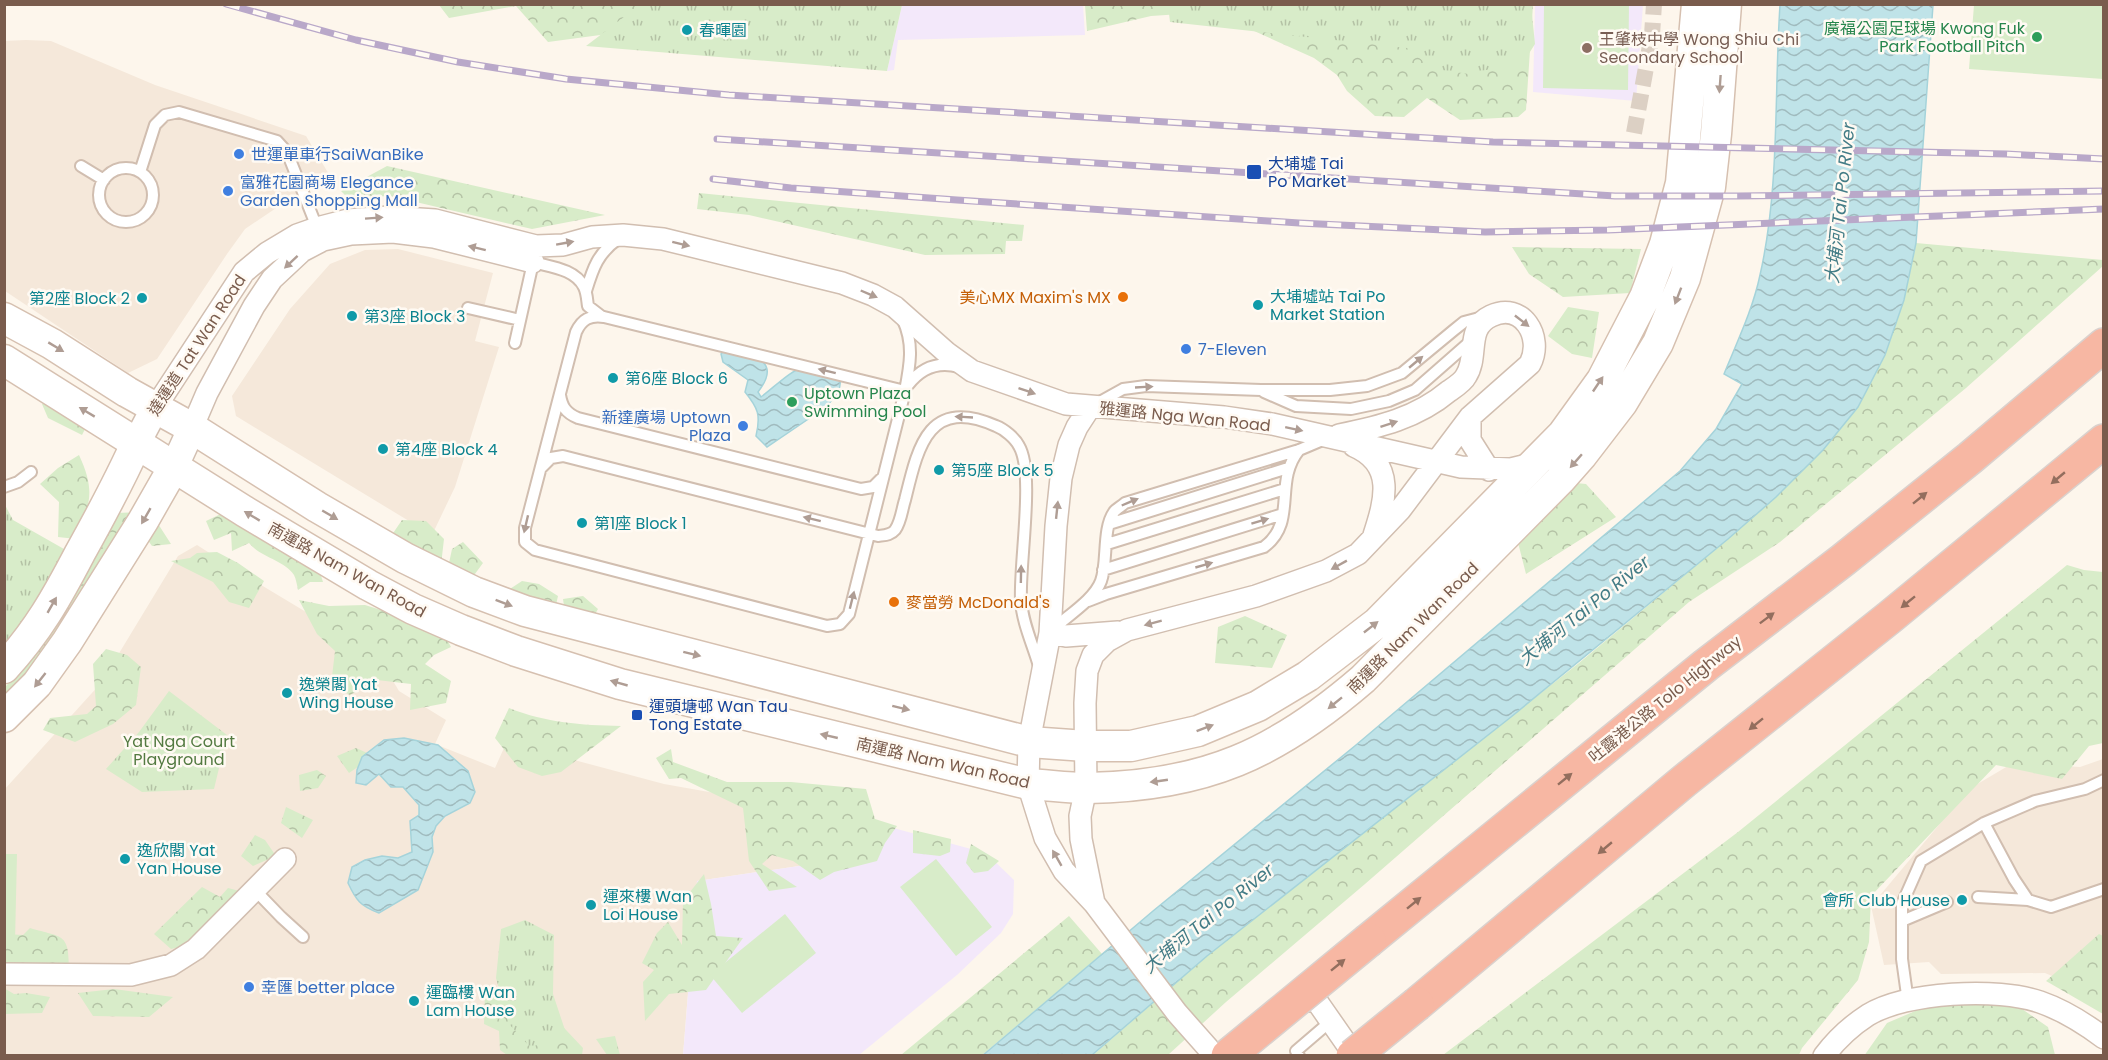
<svg xmlns="http://www.w3.org/2000/svg" width="2108" height="1060" font-family="Poppins,'Noto Sans TC',sans-serif">
<defs>
<pattern id="grass-dots" width="8" height="8" patternUnits="userSpaceOnUse" patternTransform="scale(1.5)"><rect width="8" height="8" fill="#d8ecc9"/><path d="M2 2h.1M6 6h.1" fill="none" stroke="#b4c2a5" stroke-width="1.8" stroke-linecap="round"/></pattern>
<pattern id="forest-crowns" width="20" height="18" patternUnits="userSpaceOnUse" patternTransform="scale(1.5)"><rect width="20" height="18" fill="#d8ecc9"/><path d="M2 6a3 3 0 1 1 6 0M12 15a3 3 0 1 1 6 0" fill="none" stroke="#b4c2a5"/></pattern>
<pattern id="park-tufts" width="24" height="20" patternUnits="userSpaceOnUse" patternTransform="scale(1.5)"><rect width="24" height="20" fill="#d8ecc9"/><path d="M3 7l-1-3M5 7V3M7 7l1-3M15 17l-1-3M17 17v-4M19 17l1-3" fill="none" stroke="#b4c2a5"/></pattern>
<pattern id="water-waves" width="16" height="10" patternUnits="userSpaceOnUse" patternTransform="scale(1.5)"><rect width="16" height="10" fill="#bfe3e8"/><path d="M0 5q4-4 8 0t8 0" fill="none" stroke="#a0bbbe"/></pattern>
</defs>
<rect width="100%" height="100%" fill="#fdf6ec"/>
<path fill="#f5e8da" d="M26,40L51,41L155,85L306,136L330,176L291,198L245,229L227,254L157,359L128,373L5,291L4,41Z
M398,249L493,273L475,341L499,347L455,487L432,535L236,416L232,396L290,309L330,264L365,250Z
M197,545L233,568L356,642L387,671L399,691L446,720L435,744L495,768L508,739L548,753L664,784L860,819L846,859L697,881L683,1055L5,1056L4,790L101,683L178,556Z
M2103,759V998L2045,973L1941,974L1929,962L1884,965L1871,906L1969,789L2013,763L2080,767Z"/>
<path fill="#f3e8fa" d="M902,5H1083L1085,35L898,40L894,70L887,71Z
M1535,5H1643L1636,101L1533,92Z
M860,819L986,853L1014,880L1013,914L1001,933L957,975L859,1055L683,1056L697,881L846,859Z"/>
<path fill="url(#grass-dots)" d="M125,517C88,581 56,647 5,700V687L22,669Z"/>
<path fill="url(#forest-crowns)" d="M1222,4L1533,5L1526,110L1518,117L1460,120L1427,98L1404,117L1375,116L1347,91L1337,75L1314,58L1214,13Z
M439,5H659L660,27L548,42L516,6L449,18Z
M1085,5H1218L1211,12L1151,16L1087,31Z
M387,166L605,215L532,229L390,196L348,198L341,191Z
M699,193L1024,225L1022,241H1006L1005,254L925,255L749,215L697,209Z
M1916,243L2103,260V266L1966,388L1780,542L1689,602L1365,884L1226,1002L1168,1055L1092,1056L1207,956L1579,663L1728,539L1776,497L1823,450L1858,407L1885,355L1904,300Z
M1512,247L1641,249L1630,293L1563,297L1529,274Z
M1568,307L1599,312L1592,358L1572,354L1548,336Z
M57,398L72,418L85,429L82,435L48,418L42,404Z
M79,455C96,492 90,503 76,539L58,537L59,502L40,484L58,468Z
M1566,482L1586,484L1616,517L1526,574L1512,519Z
M142,512L153,516L171,544L152,546L144,535L82,596L69,581L116,513Z
M225,512L317,563L323,582H310L298,590C297,585 296,579 294,575C284,560 261,558 249,543L232,551L231,533L214,540L206,521Z
M402,520L426,521L444,539L441,565L387,542Z
M463,542L483,563L469,582L448,568L452,549Z
M217,552L238,563L264,581L249,608L229,602L213,582L171,561L190,558L197,553Z
M2067,565L2084,570L2103,572V743L2089,746L2062,779L1996,765L1871,896L1869,942L1858,980L1802,1048L1799,1055H1443L1738,832Z
M522,581L539,584L558,596L556,605L504,593Z
M583,596L598,609L594,616L566,620L563,599Z
M299,600L329,606L365,605L410,619L444,634L451,647L434,655L425,664L451,681L446,703L410,710L411,684L377,680L350,695L331,685L335,651L317,634Z
M1245,616L1287,635L1272,668L1215,663L1218,627Z
M106,649L127,655L141,667L136,705L113,724L75,742L43,730L50,718L87,714L96,706L93,664Z
M509,708C547,723 580,725 621,726L561,772L542,776L518,767L495,738Z
M356,748L374,756L349,773L337,756Z
M671,749L673,762L727,782H791L866,789L875,819L897,826L885,843L877,861L834,872L820,880L793,861L772,855L762,864L797,887L769,891L749,861L743,808L681,778L669,779L656,758Z
M317,770L326,776L318,788L300,791L299,775Z
M286,807L313,820L302,838L281,823Z
M913,830L951,839L950,852L940,856L913,853Z
M255,835L265,840L276,856L253,866L241,856Z
M971,844L999,861L988,871L974,873L966,863Z
M704,874L711,904L716,936L743,938L706,990L669,994L645,1021L643,982L654,970L642,963L657,933L668,922L682,945L683,901Z
M202,887L220,897L228,888L247,893L218,938L171,949L154,934Z
M1069,916L1102,954L982,1055H901Z
M30,928C63,938 69,932 69,970L5,983V934L23,935Z
M2099,934L2103,936V1014L2046,981Z
M4,988L14,994L26,993L50,997L42,1013L5,1014Z
M114,989L173,997L149,1017L93,1016L78,993Z
M485,992L522,1009L551,1014L583,1048L582,1055H507L500,1050L499,1031L484,1024Z
M1983,997L2022,1009L2048,1027L2055,1055L1864,1056L1887,1023L1941,1000Z
M615,1036L620,1055H607L596,1039Z"/>
<path fill="url(#park-tufts)" d="M641,4H902V5L887,71L586,46Z
M1168,5H1531L1535,44L1528,55L1512,64L1469,74L1441,70L1427,64L1407,48L1170,22Z
M4,503L13,520L71,553L4,649Z
M169,691L227,735L214,789L142,792L106,769L139,732Z
M525,920L554,935L553,994L565,1030L531,1048L509,1024L496,978L501,929Z"/>
<path fill="#d8ecc9" d="M1544,5H1629L1628,90L1543,88Z
M1974,5H2103V79L1969,69Z
M4,854H17L15,942H5Z
M936,859L992,927L956,956L900,887Z
M785,914L816,953L742,1013L710,975Z"/>
<path fill="url(#water-waves)" stroke="#a5d3da" stroke-width="1.5" d="M1780,5H1933L1916,243L1904,300L1885,355L1858,407L1823,450L1776,497L1728,539L1511,717L1207,956L1092,1055L982,1056L1153,911L1356,745L1680,471L1716,429L1742,384L1724,374C1737,342 1753,309 1760,275C1780,187 1774,94 1780,5Z
M726,348C750,355 784,359 758,392L761,397C786,378 812,346 841,377L839,392L826,407L767,447L756,436C761,415 758,408 745,392L748,380L723,362L721,354Z
M404,738L438,745L468,771L475,792L470,803L445,816L436,826L432,837L433,852L418,890L379,913C360,906 356,900 348,883L352,867L365,860L382,856L398,858L412,852L410,821L419,815V805L403,787H391L379,774L366,785L356,783L357,770L362,757L384,740Z"/>
<g fill="none" stroke-linecap="round" stroke-linejoin="round">
<path stroke="#dcd0c4" stroke-width="16" stroke-dasharray="16 8" stroke-linecap="butt" d="M1634,133L1652,35L1654,4"/>
<defs>
<path id="service" d="M81,166L104,180
M99 195a27 27 0 1 1 54 0a27 27 0 1 1-54 0Z
M140,172L155,125L165,115L179,112L277,141L287,152L318,230
M533,262C551,267 575,269 584,287C587,293 587,300 588,306L601,316
M586,291C593,268 598,253 618,239
M468,308L520,320
M903,320C914,344 910,365 905,391L849,614L840,624L827,626L535,550L525,542V528L576,332C582,319 590,315 604,317L905,391
M515,343L534,258
M908,385C921,368 938,361 959,367
M1264,392L1296,406L1351,409L1389,401L1415,390L1472,340
M560,395C562,407 566,413 578,418L861,489L873,487L881,479
M1096,404L1123,389L1146,386L1261,390H1330L1367,386L1402,373L1454,330L1464,322L1483,317
M541,468L551,458L563,456L878,536C885,535 891,535 895,530C901,522 902,509 905,500C918,447 928,396 996,426C1004,429 1015,438 1019,446C1035,473 1019,564 1021,600C1022,622 1033,645 1039,666
M4,487L18,482L31,472
M1109,524L1288,468
M1107,544L1285,489
M1103,570L1283,514
M1088,601L1106,594L1264,547C1298,522 1273,482 1299,450
M1052,630C1067,616 1094,600 1101,581C1108,562 1102,529 1114,512C1116,509 1122,506 1125,503L1299,450L1325,439
M1984,823L2014,879L2028,900L2051,907L2104,889
M255,890L281,917L303,937
M1978,897L2028,900
M1902,921L1947,902
M1908,1002L1902,959V904L1921,861L1984,823L2035,801L2085,789L2104,780
M1299,1056L1296,1051L1331,1021"/>
<path id="minor" d="M1090,407L1077,427L1069,445L1061,478L1056,526L1050,633L1029,742L1028,784L1045,838L1064,871L1094,903L1177,1013L1215,1056
M155,408L244,272L267,253L297,235L317,228L348,220L389,217L435,220L536,246L563,245L592,237L623,235L663,239L842,283L873,295L895,307L947,353L972,371L1066,404L1224,417L1272,424L1461,467L1511,469L1535,463
M1470,417V440L1489,470
M192,428L207,393L254,306L272,279L302,251L323,240L351,234L393,232L434,237L533,262
M1354,446C1396,464 1385,501 1374,535
M1050,633L1066,636L1118,632
M1094,903L1081,839L1080,816L1086,788L1085,703L1087,671L1093,655L1107,641L1127,630L1256,596L1326,571L1358,554L1400,510L1470,417L1530,364C1544,337 1522,301 1491,316C1465,328 1479,356 1466,376C1463,382 1455,387 1449,391C1417,418 1379,427 1339,435
M4,974L131,975L171,965L196,949L285,859
M1293,1002L1316,1000L1355,1056
M1824,1056C1836,1040 1851,1026 1868,1015C1906,992 1998,987 2040,1002C2063,1010 2084,1023 2104,1038"/>
<path id="tertiary" d="M137,442L155,408
M175,465L192,428"/>
<path id="secondary" d="M4,318L52,344L127,392L192,428L317,507L405,558L474,592L525,611L1029,742L1086,746H1131L1198,731L1258,706L1308,676L1377,623L1563,434L1602,380L1645,297L1665,244L1681,183L1697,4
M4,360L244,511L368,585L413,609L461,630L516,651L620,684L1028,784C1048,785 1068,788 1088,788C1205,786 1276,754 1363,679L1560,480L1582,455L1622,403L1658,343L1685,278L1710,187L1716,134L1726,4
M4,668C38,631 57,597 80,553C100,517 120,480 137,442
M4,717L37,684L67,642L143,521L175,465"/>
<path id="motorway" d="M1369,940L1706,665L1843,560L1970,458L2104,345
M1417,1004L1684,781L1890,617L2104,441"/>
</defs>
<use href="#service" stroke="#d1beb0" stroke-width="14"/>
<use href="#minor" stroke="#d1beb0" stroke-width="24"/>
<use href="#tertiary" stroke="#d1beb0" stroke-width="30"/>
<use href="#secondary" stroke="#d6c0b0" stroke-width="33"/>
<use href="#motorway" stroke="#dad1cd" stroke-width="36"/>
<use href="#service" stroke="#fff" stroke-width="10"/>
<use href="#minor" stroke="#fff" stroke-width="21"/>
<use href="#tertiary" stroke="#fff" stroke-width="27"/>
<use href="#secondary" stroke="#fff" stroke-width="30"/>
<use href="#motorway" stroke="#f7b7a3" stroke-width="33"/>
<defs>
<path id="rail" d="M226,4L356,40L458,62L566,79L729,95L1493,142L2006,154L2104,159
M717,139L1615,196H1738L2104,191
M713,179L791,188L957,200L1299,223L1485,232L1608,230L2104,209"/>
</defs>
<use href="#rail" stroke="#b9a8c9" stroke-width="7"/>
<use href="#rail" stroke="#fffaf3" stroke-width="4.5" stroke-dasharray="14" stroke-linecap="butt"/>
<defs>
<path id="motorway-bridge" d="M1228,1056L1369,940
M1353,1056L1417,1004"/>
</defs>
<use href="#motorway-bridge" stroke="#dad1cd" stroke-width="36" stroke-linecap="butt"/>
<use href="#motorway-bridge" stroke="#f7b7a3" stroke-width="33"/>
</g>
<defs><path id="oneway-solid" d="M-6-.8H1V-3.2L6.5 0L1 3.2V.8H-6Z" transform="scale(1.5)"/></defs>
<g fill="#af9d94">
<use href="#oneway-solid" transform="translate(1720 84) rotate(94)"/>
<use href="#oneway-solid" transform="translate(374 218) rotate(-4)"/>
<use href="#oneway-solid" transform="translate(565 243) rotate(-10)"/>
<use href="#oneway-solid" transform="translate(681 244) rotate(14)"/>
<use href="#oneway-solid" transform="translate(477 248) rotate(-166)"/>
<use href="#oneway-solid" transform="translate(291 262) rotate(137)"/>
<use href="#oneway-solid" transform="translate(869 294) rotate(23)"/>
<use href="#oneway-solid" transform="translate(1678 296) rotate(111)"/>
<use href="#oneway-solid" transform="translate(1522 321) rotate(38)"/>
<use href="#oneway-solid" transform="translate(56 347) rotate(31)"/>
<use href="#oneway-solid" transform="translate(1416 362) rotate(-40)"/>
<use href="#oneway-solid" transform="translate(827 371) rotate(-166)"/>
<use href="#oneway-solid" transform="translate(1598 384) rotate(-56)"/>
<use href="#oneway-solid" transform="translate(1144 387) rotate(-3)"/>
<use href="#oneway-solid" transform="translate(1027 391) rotate(19)"/>
<use href="#oneway-solid" transform="translate(87 412) rotate(-149)"/>
<use href="#oneway-solid" transform="translate(964 417) rotate(-177)"/>
<use href="#oneway-solid" transform="translate(1389 424) rotate(-18)"/>
<use href="#oneway-solid" transform="translate(1294 429) rotate(12)"/>
<use href="#oneway-solid" transform="translate(1576 461) rotate(131)"/>
<use href="#oneway-solid" transform="translate(1130 502) rotate(-23)"/>
<use href="#oneway-solid" transform="translate(1057 510) rotate(-84)"/>
<use href="#oneway-solid" transform="translate(330 515) rotate(30)"/>
<use href="#oneway-solid" transform="translate(146 516) rotate(120)"/>
<use href="#oneway-solid" transform="translate(252 516) rotate(-149)"/>
<use href="#oneway-solid" transform="translate(812 519) rotate(-166)"/>
<use href="#oneway-solid" transform="translate(1260 521) rotate(-17)"/>
<use href="#oneway-solid" transform="translate(526 524) rotate(103)"/>
<use href="#oneway-solid" transform="translate(1204 565) rotate(-16)"/>
<use href="#oneway-solid" transform="translate(1339 565) rotate(151)"/>
<use href="#oneway-solid" transform="translate(1021 574) rotate(-89)"/>
<use href="#oneway-solid" transform="translate(852 600) rotate(-76)"/>
<use href="#oneway-solid" transform="translate(504 603) rotate(21)"/>
<use href="#oneway-solid" transform="translate(52 605) rotate(-60)"/>
<use href="#oneway-solid" transform="translate(1153 623) rotate(165)"/>
<use href="#oneway-solid" transform="translate(1371 627) rotate(-38)"/>
<use href="#oneway-solid" transform="translate(692 654) rotate(14)"/>
<use href="#oneway-solid" transform="translate(40 680) rotate(128)"/>
<use href="#oneway-solid" transform="translate(619 683) rotate(-164)"/>
<use href="#oneway-solid" transform="translate(1335 703) rotate(141)"/>
<use href="#oneway-solid" transform="translate(901 708) rotate(14)"/>
<use href="#oneway-solid" transform="translate(1205 728) rotate(-21)"/>
<use href="#oneway-solid" transform="translate(829 736) rotate(-167)"/>
<use href="#oneway-solid" transform="translate(1159 781) rotate(172)"/>
<use href="#oneway-solid" transform="translate(1057 858) rotate(-120)"/>
</g>
<g fill="#936e5e">
<use href="#oneway-solid" transform="translate(2058 478) rotate(140)"/>
<use href="#oneway-solid" transform="translate(1920 498) rotate(-39)"/>
<use href="#oneway-solid" transform="translate(1908 602) rotate(141)"/>
<use href="#oneway-solid" transform="translate(1767 618) rotate(-37)"/>
<use href="#oneway-solid" transform="translate(1756 724) rotate(141)"/>
<use href="#oneway-solid" transform="translate(1565 779) rotate(-39)"/>
<use href="#oneway-solid" transform="translate(1605 848) rotate(140)"/>
<use href="#oneway-solid" transform="translate(1414 903) rotate(-39)"/>
<use href="#oneway-solid" transform="translate(1338 965) rotate(-39)"/>
</g>
<g fill="#0f9aa8" stroke="#fffaf3" stroke-width="2">
<circle cx="687" cy="30" r="6"/>
<circle cx="142" cy="298" r="6"/>
<circle cx="1258" cy="305" r="6"/>
<circle cx="352" cy="316" r="6"/>
<circle cx="613" cy="378" r="6"/>
<circle cx="383" cy="449" r="6"/>
<circle cx="939" cy="470" r="6"/>
<circle cx="582" cy="523" r="6"/>
<circle cx="287" cy="693" r="6"/>
<circle cx="125" cy="859" r="6"/>
<circle cx="1962" cy="900" r="6"/>
<circle cx="591" cy="905" r="6"/>
<circle cx="414" cy="1001" r="6"/>
</g>
<g fill="#2e9e5b" stroke="#fffaf3" stroke-width="2">
<circle cx="2037" cy="37" r="6"/>
<circle cx="792" cy="402" r="6"/>
</g>
<circle fill="#8d6e63" stroke="#fffaf3" stroke-width="2" cx="1587" cy="48" r="6"/>
<g fill="#3f7fe0" stroke="#fffaf3" stroke-width="2">
<circle cx="239" cy="154" r="6"/>
<circle cx="228" cy="191" r="6"/>
<circle cx="1186" cy="349" r="6"/>
<circle cx="743" cy="426" r="6"/>
<circle cx="249" cy="987" r="6"/>
</g>
<g fill="#1a4fb4" stroke="#fffaf3" stroke-width="2">
<rect x="1246" y="164" width="16" height="16" rx="3"/>
<rect x="631" y="709" width="12" height="12" rx="3"/>
</g>
<g fill="#e8710a" stroke="#fffaf3" stroke-width="2">
<circle cx="1123" cy="297" r="6"/>
<circle cx="894" cy="602" r="6"/>
</g>
<g text-anchor="middle" dominant-baseline="central" stroke-width="5" stroke-linejoin="round" paint-order="stroke">
<g font-size="16" fill="#27864d" stroke="#fffaf3" text-anchor="end">
<text x="2025" y="28">廣福公園足球場 Kwong Fuk<tspan x="2025" dy="18">Park Football Pitch</tspan></text>
<text x="804" y="393" text-anchor="start">Uptown Plaza<tspan x="804" dy="18">Swimming Pool</tspan></text>
</g>
<g font-size="16" fill="#0d838f" stroke="#fffaf3" text-anchor="start">
<text x="699" y="30">春暉園</text>
<text x="1270" y="296">大埔墟站 Tai Po<tspan x="1270" dy="18">Market Station</tspan></text>
<text x="130" y="298" text-anchor="end">第2座 Block 2</text>
<text x="364" y="316">第3座 Block 3</text>
<text x="625" y="378">第6座 Block 6</text>
<text x="395" y="449">第4座 Block 4</text>
<text x="951" y="470">第5座 Block 5</text>
<text x="594" y="523">第1座 Block 1</text>
<text x="299" y="684">逸榮閣 Yat<tspan x="299" dy="18">Wing House</tspan></text>
<text x="137" y="850">逸欣閣 Yat<tspan x="137" dy="18">Yan House</tspan></text>
<text x="603" y="896">運來樓 Wan<tspan x="603" dy="18">Loi House</tspan></text>
<text x="1950" y="900" text-anchor="end">會所 Club House</text>
<text x="426" y="992">運臨樓 Wan<tspan x="426" dy="18">Lam House</tspan></text>
</g>
<g font-size="16" fill="#785e54" stroke="#fffaf3" text-anchor="start">
<text x="1599" y="39">王肇枝中學 Wong Shiu Chi<tspan x="1599" dy="18">Secondary School</tspan></text>
</g>
<g font-size="16" fill="#366cbe" stroke="#fffaf3" text-anchor="start">
<text x="251" y="154">世運單車行SaiWanBike</text>
<text x="240" y="182">富雅花園商場 Elegance<tspan x="240" dy="18">Garden Shopping Mall</tspan></text>
<text x="1198" y="349">7-Eleven</text>
<text x="731" y="417" text-anchor="end">新達廣場 Uptown<tspan x="731" dy="18">Plaza</tspan></text>
<text x="261" y="987">幸匯 better place</text>
</g>
<g font-size="16" fill="#164399" stroke="#fffaf3" text-anchor="start">
<text x="1268" y="163">大埔墟 Tai<tspan x="1268" dy="18">Po Market</tspan></text>
<text x="649" y="706">運頭塘邨 Wan Tau<tspan x="649" dy="18">Tong Estate</tspan></text>
</g>
<g font-size="16" fill="#c56008" stroke="#fffaf3" text-anchor="end">
<text x="1111" y="297">美心MX Maxim's MX</text>
<text x="906" y="602" text-anchor="start">麥當勞 McDonald's</text>
</g>
<g font-size="16" fill="#7a5c4d" stroke="#fffaf3">
<text transform="translate(197 345) rotate(-57)">達運道 Tat Wan Road</text>
<text transform="translate(1185 417) rotate(6)">雅運路 Nga Wan Road</text>
<text transform="translate(347 570) rotate(29)">南運路 Nam Wan Road</text>
<text transform="translate(1413 628) rotate(-45)">南運路 Nam Wan Road</text>
<text transform="translate(1665 699) rotate(-39)">吐露港公路 Tolo Highway</text>
<text transform="translate(943 763) rotate(13)">南運路 Nam Wan Road</text>
</g>
<g font-size="16" fill="#537a41" stroke="#fffaf3">
<text x="179" y="741">Yat Nga Court<tspan x="179" dy="18">Playground</tspan></text>
</g>
<g font-size="18" font-style="italic" fill="#437c86" stroke="#fffaf3">
<text transform="translate(1840 203) rotate(-84)">大埔河 Tai Po River</text>
<text transform="translate(1584 610) rotate(-39)">大埔河 Tai Po River</text>
<text transform="translate(1208 918) rotate(-39)">大埔河 Tai Po River</text>
</g>
</g>
<rect width="2108" height="1060" fill="none" stroke="#7a5c4d" stroke-width="12"/>
</svg>
